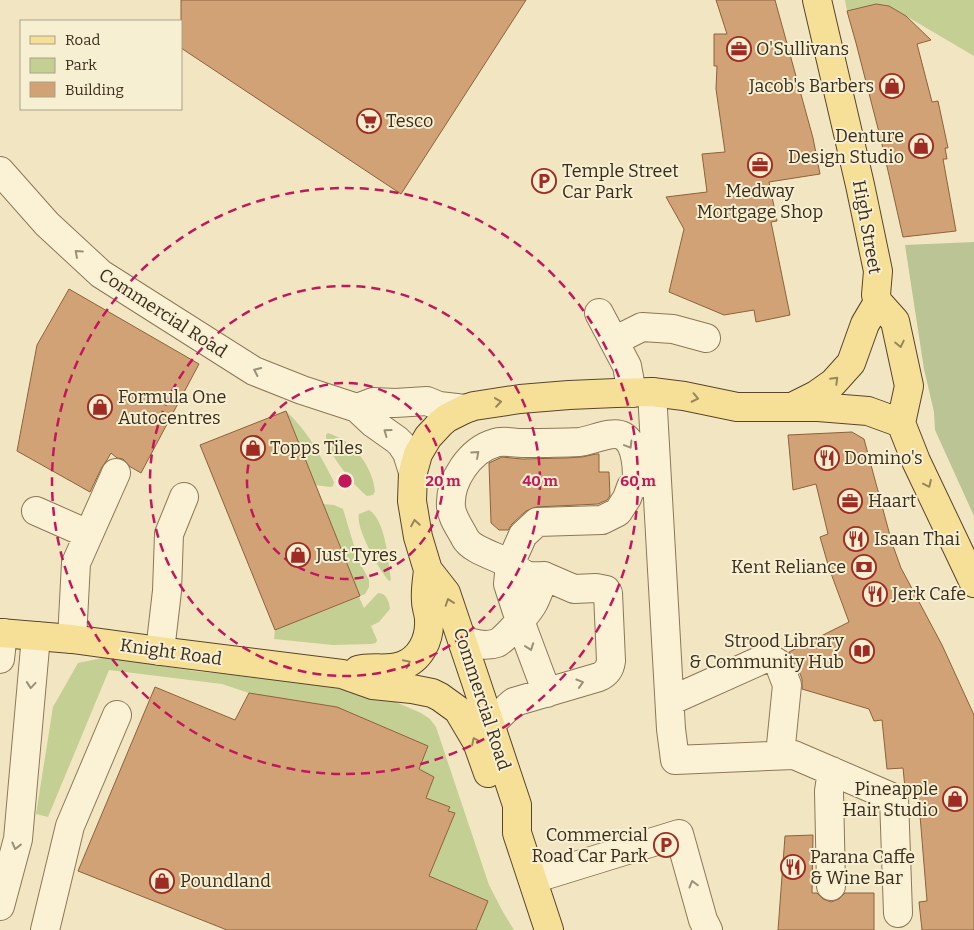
<svg xmlns="http://www.w3.org/2000/svg" width="974" height="930" font-family="Bitter,serif">
<rect width="100%" height="100%" fill="#f1e6c1"/>
<path fill="#c4cf94" d="M845,0H974V56L889,6L876,4L847,11Z
M286,411C308,432 318,451 332,478L334,482L333,486L330,487L315,485Z
M328,433C353,441 372,465 375,491L373,495L367,496C354,486 325,451 326,435Z
M323,504L334,505L343,509L358,559L369,580V587L365,594L360,596Z
M369,510C386,520 388,562 391,580L389,581C379,570 355,527 359,514Z
M378,593C387,593 389,602 390,609L379,622L371,626L377,640L376,643L371,644L333,645L274,639L275,630L359,597L364,608Z
M107,657L194,671L253,677L290,680L326,686L362,690L382,696L421,713L430,719L436,727L489,885L503,912L514,930H476L487,901L429,876L450,808L426,798L434,777L419,769L428,746L337,707L249,693L222,684L109,670L48,817L36,814L53,707L78,663Z"/>
<path fill="#bac494" d="M974,242V516L935,430L934,412L924,369L905,245Z"/>
<path fill="#d1a275" stroke="#8c623c" d="M181,0H526L401,194L181,48Z
M716,0H775L813,138L820,174L769,182L777,221L771,222L790,315L756,322L754,310L724,315L669,292L684,229L666,197L707,192L702,154L725,152L716,89L717,66H714V34H727Z
M876,4L889,6L906,16L931,40L917,44L932,102L938,101L948,148H945L947,159H943L956,231L903,237L881,140L856,43L847,11Z
M69,289L199,364L141,473L129,466L123,459L117,458L111,453L107,460L102,467L90,492L17,451L37,345Z
M286,411L360,596L275,630L200,445Z
M852,432L864,439L892,543L901,568L942,645L974,715V930H922L919,902L927,901L918,791L908,792L905,788L903,768L887,769L882,720L874,721L869,709L802,689V679L794,658L789,652L849,622L829,568L820,537L828,534L816,484L793,490L788,435Z
M596,454H599V472H609L610,496L607,500L598,504L536,507L526,511L512,524L508,530H499L491,523L489,463L502,457L522,459L565,458L582,457Z
M155,687L235,720L249,693L337,707L428,746L419,769L434,777L426,798L450,807L448,811L455,813L429,876L488,901L476,930H227L78,871Z
M813,835L812,893H817L823,899L831,902L839,899L845,893H874V930H778L785,836Z"/>
<g fill="none" stroke-linecap="round" stroke-linejoin="round">
<defs>
<path id="minor" d="M0,171L47,224L101,274L254,371L302,390L357,408
M599,313L627,366L632,393
M614,341L642,327L673,329L706,338
M652,392L671,729L675,760L794,755L880,792L894,798L898,913
M413,472L407,453L401,444L397,440L373,423L357,408L373,402L395,403L427,401L439,406L465,409
M36,511L88,534
M544,576C538,576 530,577 526,575C520,572 515,567 510,564C498,557 471,550 465,538C460,528 452,518 451,507C449,481 470,450 495,443C503,440 513,443 522,443C541,443 560,443 579,442C591,441 612,430 623,436C637,444 638,472 636,485L631,487L627,498L618,512L602,520L537,522L523,535L510,564L508,584L520,621L547,693
M72,639L76,563L116,473
M462,639C471,644 486,647 497,643C505,639 530,611 534,602C538,594 541,585 544,576L574,589L596,588L606,590L608,593L611,661C610,669 606,674 599,677L514,702C505,708 500,718 490,723
M160,651L167,591L169,534L184,497
M0,659L3,633
M670,701L768,657L779,664L787,685L780,755
M533,879L679,834L703,920L708,930
M831,886L829,791L832,771
M0,906L18,839L36,636
M45,930L70,826L117,715"/>
<path id="major" d="M817,0L860,185L878,271L876,295L878,302L895,321L909,386L901,423L916,461L974,583
M794,406L816,395L833,383L851,363L865,324L878,302
M0,633L72,639L160,651L342,674L373,685L412,689L432,693L440,697L458,710L477,742L488,773
M358,670C372,666 387,671 401,666C420,660 430,640 429,620C429,614 426,607 426,601C425,591 427,580 428,570
M549,930L517,833V805L476,682L446,593L428,570L418,537L412,501L413,472L418,454L428,437L441,423L447,418L465,409L474,406L520,399L569,395L616,393L652,392L684,396L737,407H818L868,411L901,423"/>
</defs>
<use href="#minor" stroke="#8b7757" stroke-width="30"/>
<use href="#major" stroke="#59442c" stroke-width="30"/>
<use href="#minor" stroke="#fbf2d5" stroke-width="28"/>
<use href="#major" stroke="#f6e097" stroke-width="28"/>
</g>
<defs><path id="oneway-chevron" d="M-2-3.5L2.5 0L-2 3.5" fill="none" stroke-width="1.6" stroke-linecap="round" stroke-linejoin="round" transform="scale(1.25)"/></defs>
<g stroke="#9a9079">
<use href="#oneway-chevron" transform="translate(78 253) rotate(-138)"/>
<use href="#oneway-chevron" transform="translate(257 371) rotate(-155)"/>
<use href="#oneway-chevron" transform="translate(387 432) rotate(-144)"/>
<use href="#oneway-chevron" transform="translate(629 445) rotate(59)"/>
<use href="#oneway-chevron" transform="translate(476 454) rotate(-42)"/>
<use href="#oneway-chevron" transform="translate(530 647) rotate(70)"/>
<use href="#oneway-chevron" transform="translate(580 683) rotate(-17)"/>
<use href="#oneway-chevron" transform="translate(31 685) rotate(95)"/>
<use href="#oneway-chevron" transform="translate(16 846) rotate(104)"/>
<use href="#oneway-chevron" transform="translate(693 884) rotate(-105)"/>
</g>
<g stroke="#98865a">
<use href="#oneway-chevron" transform="translate(900 344) rotate(78)"/>
<use href="#oneway-chevron" transform="translate(835 380) rotate(-45)"/>
<use href="#oneway-chevron" transform="translate(695 398) rotate(12)"/>
<use href="#oneway-chevron" transform="translate(498 402) rotate(-8)"/>
<use href="#oneway-chevron" transform="translate(928 484) rotate(65)"/>
<use href="#oneway-chevron" transform="translate(415 523) rotate(-99)"/>
<use href="#oneway-chevron" transform="translate(449 602) rotate(-109)"/>
<use href="#oneway-chevron" transform="translate(407 663) rotate(-26)"/>
<use href="#oneway-chevron" transform="translate(475 741) rotate(-116)"/>
</g>
<g fill="none" stroke="#c2185b" stroke-width="2.5" stroke-dasharray="9 6">
<circle cx="345" cy="481" r="98"/>
<circle cx="345" cy="481" r="195"/>
<circle cx="345" cy="481" r="293"/>
</g>
<defs>
<symbol id="office-ring" viewBox="-11 -11 22 22"><circle r="9.5" fill="#f7efd1" stroke="#9e2c24" stroke-width="1.5"/><path d="M-6-3h4V-5.5h4V-3h4V5H-6ZM-1-4.5V-3h2v-1.5ZM-6 0V1H6V0Z" fill="#9e2c24"/></symbol>
<symbol id="shop-ring" viewBox="-11 -11 22 22"><circle r="9.5" fill="#f7efd1" stroke="#9e2c24" stroke-width="1.5"/><path d="M-5-2.5h2.3a2.7 3.5 0 0 1 5.4 0H5L5.5 6h-11ZM-1.5-2.5h3a1.5 2.3 0 0 0-3 0Z" fill="#9e2c24"/></symbol>
<symbol id="supermarket-ring" viewBox="-11 -11 22 22"><circle r="9.5" fill="#f7efd1" stroke="#9e2c24" stroke-width="1.5"/><path d="M-6-5.5h2.5l.6 2H6L4.5 2H-2.5L-4.4-4H-6ZM-1.5 3.2a1.3 1.3 0 1 0 .1 0ZM3 3.2a1.3 1.3 0 1 0 .1 0Z" fill="#9e2c24"/></symbol>
<symbol id="parking-ring" viewBox="-11 -11 22 22"><circle r="9.5" fill="#f7efd1" stroke="#9e2c24" stroke-width="1.5"/><path d="M-3.5-5.5H1a3.5 3.5 0 0 1 0 7H-1V5.5H-3.5ZM-1-3.4V-.6H.8a1.4 1.4 0 0 0 0-2.8Z" fill="#9e2c24"/></symbol>
<symbol id="restaurant-ring" viewBox="-11 -11 22 22"><circle r="9.5" fill="#f7efd1" stroke="#9e2c24" stroke-width="1.5"/><path d="M-5-6h1v4h1v-4h1v4h1v-4h1v5L-1.5 .5V6h-2V.5L-5-1ZM5-6V6H3V1.5H1.5Q1.5-4 5-6Z" fill="#9e2c24"/></symbol>
<symbol id="bank-ring" viewBox="-11 -11 22 22"><circle r="9.5" fill="#f7efd1" stroke="#9e2c24" stroke-width="1.5"/><path d="M-6-4H6V4H-6ZM0-2.3a2.3 2.3 0 1 0 0 4.6a2.3 2.3 0 1 0 0-4.6Z" fill="#9e2c24"/></symbol>
<symbol id="library-ring" viewBox="-11 -11 22 22"><circle r="9.5" fill="#f7efd1" stroke="#9e2c24" stroke-width="1.5"/><path d="M-6-4Q-3-5.5-.7-3.5V5Q-3 3-6 4ZM6-4Q3-5.5 .7-3.5V5Q3 3 6 4Z" fill="#9e2c24"/></symbol>
</defs>
<g fill-rule="evenodd">
<use href="#office-ring" x="725" y="35" width="28" height="28"/>
<use href="#shop-ring" x="878" y="72" width="28" height="28"/>
<use href="#supermarket-ring" x="355" y="107" width="28" height="28"/>
<use href="#shop-ring" x="907" y="132" width="28" height="28"/>
<use href="#office-ring" x="746" y="151" width="28" height="28"/>
<use href="#parking-ring" x="530" y="167" width="28" height="28"/>
<use href="#shop-ring" x="86" y="393" width="28" height="28"/>
<use href="#shop-ring" x="239" y="434" width="28" height="28"/>
<use href="#restaurant-ring" x="813" y="444" width="28" height="28"/>
<use href="#office-ring" x="836" y="487" width="28" height="28"/>
<use href="#restaurant-ring" x="842" y="525" width="28" height="28"/>
<use href="#shop-ring" x="284" y="541" width="28" height="28"/>
<use href="#bank-ring" x="850" y="553" width="28" height="28"/>
<use href="#restaurant-ring" x="861" y="580" width="28" height="28"/>
<use href="#library-ring" x="848" y="637" width="28" height="28"/>
<use href="#shop-ring" x="941" y="785" width="28" height="28"/>
<use href="#parking-ring" x="652" y="831" width="28" height="28"/>
<use href="#restaurant-ring" x="779" y="853" width="28" height="28"/>
<use href="#shop-ring" x="148" y="867" width="28" height="28"/>
</g>
<g text-anchor="middle" dominant-baseline="central" stroke-width="4" stroke-linejoin="round" paint-order="stroke">
<g font-size="18" fill="#3a2d1d" stroke="#f7efd1" text-anchor="start">
<text x="756" y="49">O'Sullivans</text>
<text x="874" y="86" text-anchor="end">Jacob's Barbers</text>
<text x="386" y="121">Tesco</text>
<text x="904" y="136" text-anchor="end">Denture<tspan x="904" dy="21">Design Studio</tspan></text>
<text x="562" y="171">Temple Street<tspan x="562" dy="21">Car Park</tspan></text>
<text x="760" y="191" text-anchor="middle">Medway<tspan x="760" dy="21">Mortgage Shop</tspan></text>
<text x="118" y="397">Formula One<tspan x="118" dy="21">Autocentres</tspan></text>
<text x="270" y="448">Topps Tiles</text>
<text x="844" y="458">Domino's</text>
<text x="868" y="501">Haart</text>
<text x="874" y="539">Isaan Thai</text>
<text x="316" y="555">Just Tyres</text>
<text x="846" y="567" text-anchor="end">Kent Reliance</text>
<text x="892" y="594">Jerk Cafe</text>
<text x="844" y="641" text-anchor="end">Strood Library<tspan x="844" dy="21">&amp; Community Hub</tspan></text>
<text x="938" y="789" text-anchor="end">Pineapple<tspan x="938" dy="21">Hair Studio</tspan></text>
<text x="648" y="835" text-anchor="end">Commercial<tspan x="648" dy="21">Road Car Park</tspan></text>
<text x="810" y="857">Parana Caffe<tspan x="810" dy="21">&amp; Wine Bar</tspan></text>
<text x="180" y="881">Poundland</text>
</g>
<g font-size="18" fill="#3a2d1d" stroke="#f7efd1">
<text transform="translate(867 227) rotate(80)">High Street</text>
<text transform="translate(163 313) rotate(33)">Commercial Road</text>
<text transform="translate(171 652) rotate(8)">Knight Road</text>
<text transform="translate(482 699) rotate(72)">Commercial Road</text>
</g>
</g>
<circle cx="345" cy="481" r="8" fill="#c2185b" stroke="#f7efd1" stroke-width="2.5"/>
<g font-size="15" text-anchor="middle" font-weight="bold" fill="#c2185b" stroke="#f7efd1" stroke-width="4" stroke-linejoin="round" paint-order="stroke">
<text x="443" y="486">20 m</text>
<text x="540" y="486">40 m</text>
<text x="638" y="486">60 m</text>
</g>
<rect x="20" y="20" width="162" height="90" fill="#f7efd1" stroke="#aba189"/>
<rect x="30" y="36" width="25" height="8" fill="#f6e097" stroke="#aba189"/>
<text x="65" y="45" font-size="15" fill="#3a2d1d">Road</text>
<rect x="30" y="58" width="25" height="15" fill="#c4cf94" stroke="#aba189"/>
<text x="65" y="70" font-size="15" fill="#3a2d1d">Park</text>
<rect x="30" y="82" width="25" height="15" fill="#d1a275" stroke="#aba189"/>
<text x="65" y="95" font-size="15" fill="#3a2d1d">Building</text>
</svg>
